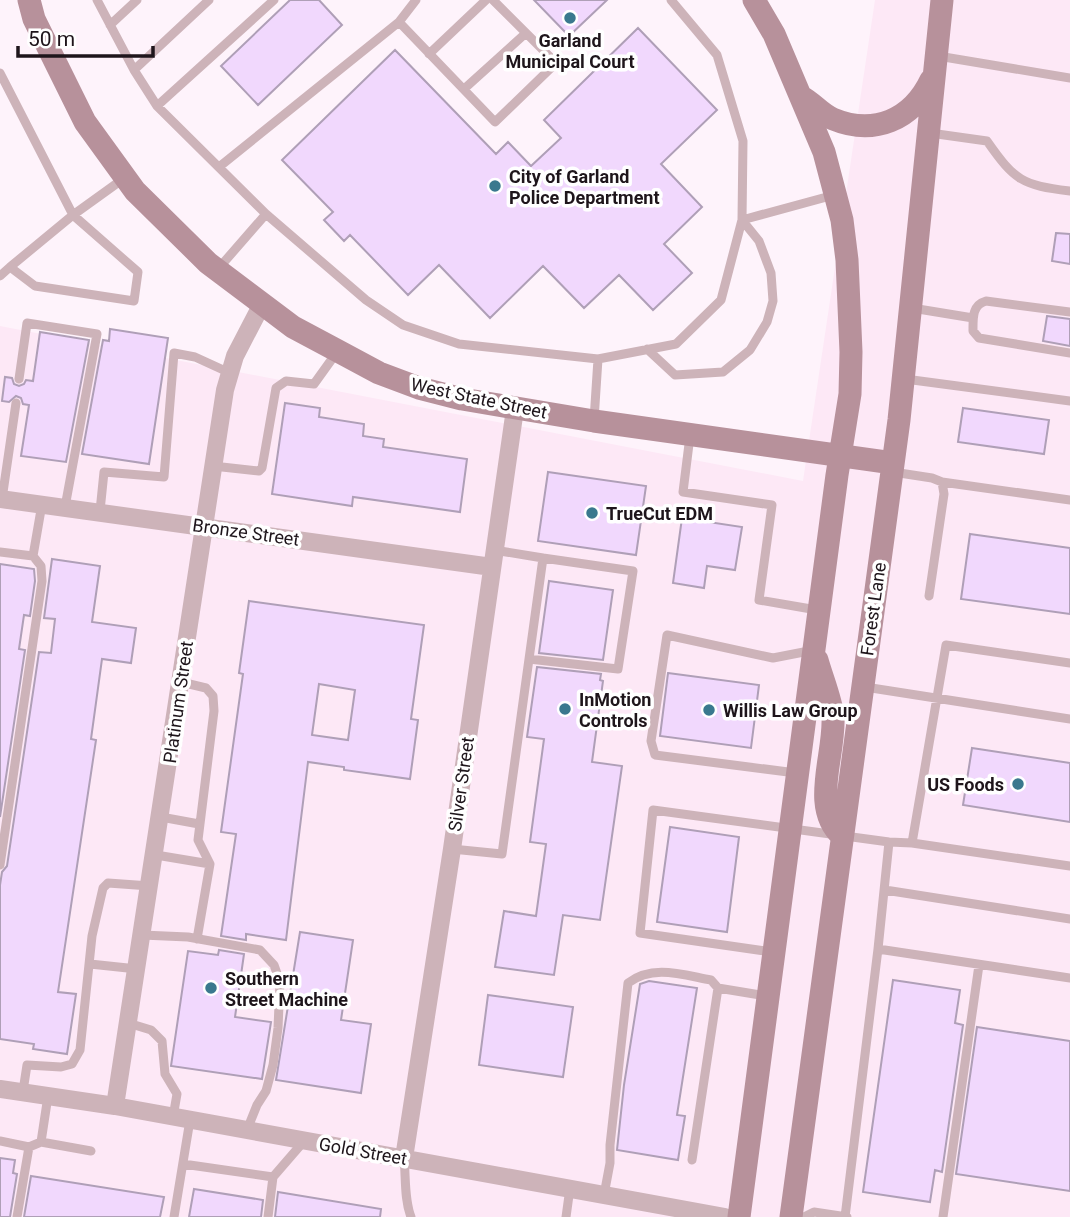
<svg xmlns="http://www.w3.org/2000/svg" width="1070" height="1217" font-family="Roboto,sans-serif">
<rect width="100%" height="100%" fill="#fef3fb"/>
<path fill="#fde8f6" d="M875,0H1070V1217H0V326L803,481Z"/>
<path fill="#f1d8fd" stroke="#af9fb7" stroke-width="2" fill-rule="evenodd" d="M290,0H319L342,25L258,105L221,66Z
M534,0H607L569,36Z
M638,28L717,110L661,164L702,207L664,244L692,273L653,310L619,275L584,308L543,266L490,318L439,265L408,295L350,235L344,241L324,220L333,212L282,160L395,50L496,154L508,142L531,166L561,138L544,120Z
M1056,233L1070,234V264L1052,261Z
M1047,316L1070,319V346L1043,341Z
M110,329L168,338L149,464L82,454L103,340L109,341Z
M40,332L89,340L66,462L21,456L29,405L23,404L21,398L16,396L9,402L2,401L5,377L12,378L14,384L19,386L24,384L26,380L33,381Z
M285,403L320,408L319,417L364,424L363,436L384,439L383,447L467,459L460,512L353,497L352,506L272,494Z
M963,408L1049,420L1044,454L958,442Z
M548,472L646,486L636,555L538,541Z
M682,518L742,527L735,570L707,566L704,588L673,583Z
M970,534L1070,548V614L961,599Z
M52,559L100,566L92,622L136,628L131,663L102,659L91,739L96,740L58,992L76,994L67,1054L33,1049L34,1044L0,1039V885L2,872L7,866L39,652L51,653L55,619L44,618Z
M0,564L34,569L35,581L30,616L24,615L19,649L25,650L0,817Z
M549,581L613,590L603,660L539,653Z
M249,601L424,625L411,719L418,720L410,779L344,770V767L308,762L286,940L246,934V940L221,936L236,834L221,832L243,674L239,673ZM319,684L355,690L348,740L312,735Z
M537,667L601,674L600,680L603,681L592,762L622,766L600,920L563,915L554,975L495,967L504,911L536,916L546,844L530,842L544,739L527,737Z
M668,673L759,685L751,748L660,736Z
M972,748L1070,763V822L963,805Z
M670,827L739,837L727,932L657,922Z
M300,932L353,940L341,1020L371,1024L361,1093L276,1080Z
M219,950L244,954L235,1017L271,1022L262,1079L171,1066L188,951L218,955Z
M893,980L960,990L955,1023L963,1025L942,1172L935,1170L930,1202L863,1192Z
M649,981L697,988L677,1115L685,1116L678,1160L617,1150L624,1085L640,984Z
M488,995L573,1007L563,1077L479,1065Z
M977,1027L1070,1041V1191L956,1174Z
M0,1158L15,1160L13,1173L17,1174L10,1217H0Z
M31,1176L164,1197L160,1217H24Z
M194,1189L263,1200L261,1217H189Z
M278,1192L381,1209L380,1217H275Z"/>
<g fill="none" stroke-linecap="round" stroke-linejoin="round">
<path stroke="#cdb3b9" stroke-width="9" d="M97,0L134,70L157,106L266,214L218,269
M416,0L399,22L495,122L556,63L493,0
M110,25L137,0
M429,54L486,0
M938,56L1070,78
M134,70L209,0
M0,73L73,215L123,179
M464,89L526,33
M157,106L274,0
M930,133L987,141C1015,181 1022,185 1070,191
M219,167L399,22
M266,214L366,300L403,325L459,344L598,359L594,420
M0,276L10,267L73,215L138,272L134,301L35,286L10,267
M912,308L973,318
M1070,312L986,301C972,305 973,318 973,331L979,338L1070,353
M647,349L675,375L723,372L750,350L767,322L773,301L771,273L759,241L742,220L743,141L717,55L671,0
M598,359L676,344L721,300L742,220L834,195
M19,379L27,323L97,334L65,507
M905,379L1070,401
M690,436L683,492L772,505L759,600L817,610
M213,466L259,471L262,468L276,388L286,381L314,384L337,352
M893,472L932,478L942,482L944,494L929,596
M942,482L1070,500
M2,499L16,403
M100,511L104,472L164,477L174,353L195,357L230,373
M0,552L33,556L42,504
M529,659L618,669L633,571L543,558
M181,682L206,688L213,696L214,711L198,840L210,864
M865,687L1070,719
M796,773L655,755L651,741L667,635L773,658L814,650
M161,817L199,824
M889,842L878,949L1070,978
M912,843L946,645L1070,663
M452,849L502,854L543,558L494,550
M156,855L210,864L197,939
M0,865L42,581L41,566L33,556
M885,890L1070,919
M142,935L188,937L260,950L274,965L280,982L278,1028L273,1065L266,1091L257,1105L247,1130
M772,952L640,933L653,810L889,842L912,843L1070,866
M90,964L137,969
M128,1023L151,1030L162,1041L165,1074L177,1094L173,1117
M23,1091L27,1065L61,1067L72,1064L80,1050L92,936L103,888L108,883L150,886
M0,1141L29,1147
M41,1142L91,1151
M404,1158C406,1177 404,1199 411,1217
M692,1160L718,988L766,996
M183,1164L273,1177
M604,1195L610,1163V1145L628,983C653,964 683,975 711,980L718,988
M17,1217L29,1147L41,1142L48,1096
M174,1217L190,1120
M268,1217L273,1177L305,1140
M566,1217L570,1188
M804,1217L814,1212L847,1217
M845,1217L878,949
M943,1217L979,965"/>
<path stroke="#cdb3b9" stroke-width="18" d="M0,499L492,567
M0,1089L115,1106L725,1217
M115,1106L225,390L235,356L262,304
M404,1158L452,849L515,409"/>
<path stroke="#b7919b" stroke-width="23" d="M29,0L34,19L85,122L135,191L208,263L293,327L338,351L379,373L419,388L462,399L594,421L893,463
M802,97C813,103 821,114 833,119C874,136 912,120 931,80
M817,660C822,678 831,699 833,717C835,756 810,807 842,836
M739,1217L837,475L850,394L851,352L847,260L842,220L824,152L774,34L754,0
M791,1217L899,420L942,0"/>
</g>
<g fill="#3a788e" stroke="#fff" stroke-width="2.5">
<circle cx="570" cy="18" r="7"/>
<circle cx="495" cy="186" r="7"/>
<circle cx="592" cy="513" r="7"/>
<circle cx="565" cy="709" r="7"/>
<circle cx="709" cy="710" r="7"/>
<circle cx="1018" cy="784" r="7"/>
<circle cx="211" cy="988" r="7"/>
</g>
<g text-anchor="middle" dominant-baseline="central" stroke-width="7" stroke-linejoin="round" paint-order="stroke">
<g font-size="18" font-weight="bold" fill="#1e151b" stroke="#fff" text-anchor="start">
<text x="570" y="40" text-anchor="middle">Garland<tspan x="570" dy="21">Municipal Court</tspan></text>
<text x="509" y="176">City of Garland<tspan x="509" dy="21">Police Department</tspan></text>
<text x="606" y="513">TrueCut EDM</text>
<text x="579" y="699">InMotion<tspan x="579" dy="21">Controls</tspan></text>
<text x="723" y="710">Willis Law Group</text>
<text x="1004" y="784" text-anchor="end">US Foods</text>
<text x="225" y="978">Southern<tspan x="225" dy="21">Street Machine</tspan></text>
</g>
<g font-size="18" fill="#1e151b" stroke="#fff">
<text transform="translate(479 398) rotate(12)">West State Street</text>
<text transform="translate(246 532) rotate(8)">Bronze Street</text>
<text transform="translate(873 609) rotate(-82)">Forest Lane</text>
<text transform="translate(178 702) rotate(-82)">Platinum Street</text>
<text transform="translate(461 784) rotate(-82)">Silver Street</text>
<text transform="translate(363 1151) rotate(10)">Gold Street</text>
</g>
</g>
<path d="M18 46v10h135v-10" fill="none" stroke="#1e151b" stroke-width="3.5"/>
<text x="28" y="46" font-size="21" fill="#1e151b" stroke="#ffffff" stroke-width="5" paint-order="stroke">50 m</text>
</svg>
